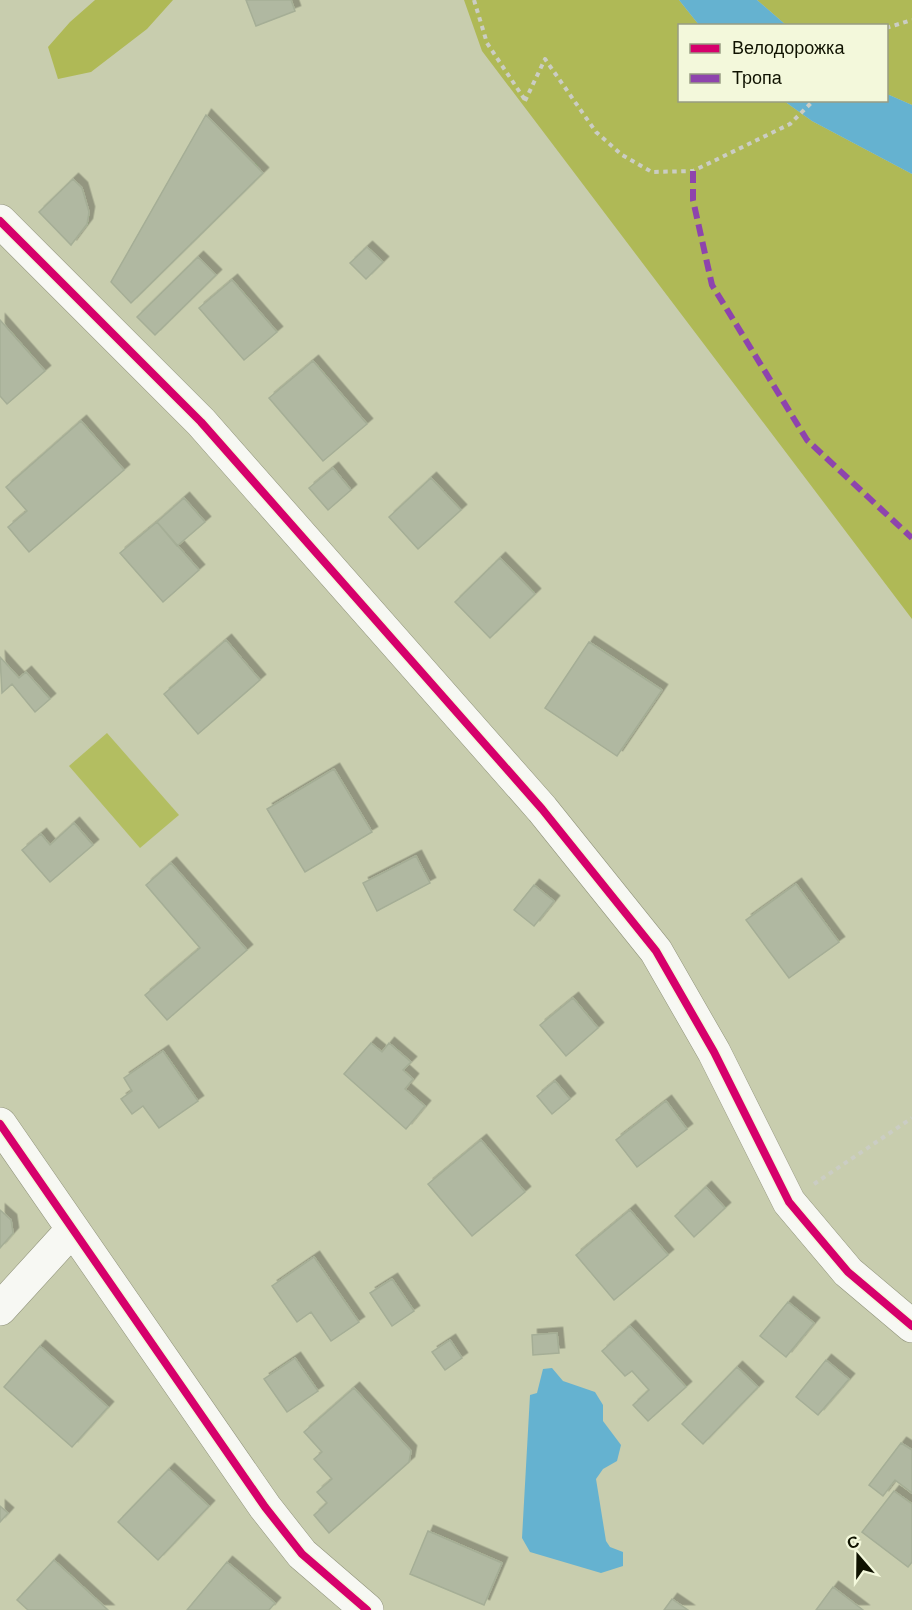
<svg xmlns="http://www.w3.org/2000/svg" width="912" height="1610" font-family="Barlow,sans-serif">
<defs>
<filter id="shadow"><feDropShadow dx="5.5" dy="-5.5" stdDeviation="0" flood-color="#0004"/></filter>
</defs>
<rect width="100%" height="100%" fill="#c8cdae"/>
<path fill="#b3be61" d="M107,733L179,815L140,848L69,766Z"/>
<path fill="#afb956" d="M95,0H173L147,29L91,72L58,79L48,47L70,22Z
M464,0H679L699,25L680,26V100L784,101L812,121L912,174V619L482,51Z
M757,0H912V105L887,94L886,26L786,25Z"/>
<path fill="#65b2d0" d="M679,0H757L786,25H699Z
M887,94L912,105V174L812,121L784,101L886,100Z
M552,1368L563,1381L595,1392L603,1405V1421L621,1445L617,1461L603,1469L596,1479L606,1541L610,1547L623,1552V1566L601,1573L530,1552L522,1538L530,1395L537,1393L543,1369Z"/>
<path fill="#b0b8a1" stroke="#a5ae96" stroke-width="1.5" filter="url(#shadow)" d="M246,0H291L295,11L256,26Z
M206,115L263,173L131,303L111,282Z
M73,179L82,188L89,212L87,224L71,245L39,212Z
M367,247L383,262L366,279L350,263Z
M198,257L216,275L155,335L137,317Z
M232,280L277,332L244,360L199,308Z
M0,320L45,371L7,404L0,396Z
M313,361L367,424L323,461L269,398Z
M81,421L124,470L29,552L8,527L27,511L6,487Z
M333,468L351,490L328,510L309,488Z
M431,478L461,510L418,549L389,517Z
M184,498L205,522L177,546L157,522Z
M157,522L199,570L163,602L120,553Z
M500,558L535,594L490,638L455,602Z
M226,640L260,680L198,734L164,694Z
M589,642L662,690L617,756L545,708Z
M0,657L19,678L26,672L50,699L35,712L12,684L2,693Z
M334,769L372,832L305,872L267,809Z
M74,823L93,845L50,882L22,850L41,834L50,845Z
M416,856L430,883L377,911L363,883Z
M171,863L247,950L167,1020L145,995L200,948L146,885Z
M796,884L839,942L789,978L746,920Z
M534,885L554,901L534,926L514,910Z
M573,998L598,1028L566,1056L540,1025Z
M371,1043L382,1052L389,1043L411,1062L403,1070L413,1079L405,1089L425,1106L406,1129L344,1074Z
M163,1051L198,1101L159,1128L143,1106L132,1114L121,1099L132,1091L124,1078Z
M555,1081L570,1099L552,1114L537,1096Z
M666,1101L687,1129L637,1167L616,1140Z
M481,1140L525,1192L472,1236L428,1184Z
M706,1187L725,1208L694,1237L675,1216Z
M0,1210L11,1220L13,1233L0,1248Z
M630,1210L668,1255L614,1300L576,1255Z
M314,1257L359,1322L331,1341L311,1312L297,1322L272,1286Z
M392,1279L414,1311L392,1326L370,1293Z
M788,1302L814,1323L786,1357L760,1336Z
M630,1326L686,1387L648,1421L633,1405L649,1390L632,1371L625,1376L602,1351Z
M557,1333L559,1353L533,1355L532,1335Z
M450,1340L462,1358L445,1370L432,1352Z
M40,1346L108,1407L72,1447L4,1387Z
M295,1358L318,1391L287,1412L264,1379Z
M826,1360L849,1379L818,1415L796,1397Z
M737,1367L758,1387L703,1444L682,1424Z
M354,1388L411,1451L409,1462L329,1533L314,1515L327,1503L317,1492L332,1479L314,1459L322,1452L304,1432Z
M901,1443L912,1450V1493L895,1480L883,1496L869,1485Z
M169,1469L209,1506L158,1560L118,1522Z
M894,1491L912,1504V1562L908,1567L862,1532Z
M0,1506L8,1513L0,1522Z
M428,1531L502,1563L484,1605L410,1574Z
M54,1560L108,1610H28L17,1600Z
M227,1562L275,1603L269,1610H187Z
M833,1587L863,1610H816Z
M672,1599L688,1610H664Z"/>
<g fill="none" stroke-linecap="round" stroke-linejoin="round">
<defs>
<path id="street" d="M0,221L201,422L542,809L656,951L714,1052L789,1202L848,1272L912,1326
M0,1124L265,1507L302,1554L367,1610
M0,1309L71,1231"/>
</defs>
<use href="#street" stroke="#90937b" stroke-width="34"/>
<path stroke="#cbcdc4" stroke-width="4" stroke-dasharray="4.5 4.5" stroke-linecap="butt" d="M474,0L487,43L525,100
M886,28L912,20
M525,101L545,59L596,132L622,155L652,172L693,171L790,124L814,100
M814,1184L912,1118"/>
<use href="#street" stroke="#f7f8f3" stroke-width="33"/>
<path stroke="#8e44ad" stroke-width="6" stroke-dasharray="12 6" stroke-linecap="butt" d="M693,171V200L712,285L807,440L912,538"/>
<defs>
<path id="cycleway" d="M0,221L201,422L542,809L656,951L714,1052L789,1202L848,1272L912,1326
M0,1124L265,1507L302,1554L367,1610"/>
</defs>
<use href="#cycleway" stroke="#f3f8db" stroke-width="11"/>
<use href="#cycleway" stroke="#d6006c" stroke-width="8"/>
</g>
<rect x="678" y="24" width="210" height="78" fill="#f3f8db" stroke="#989c83" stroke-width="1.5"/>
<rect x="690" y="44" width="30" height="9" fill="#d6006c" stroke="#989c83" stroke-width="1.5"/>
<text x="732" y="54" font-size="18" fill="#0f1200">Велодорожка</text>
<rect x="690" y="74" width="30" height="9" fill="#8e44ad" stroke="#989c83" stroke-width="1.5"/>
<text x="732" y="84" font-size="18" fill="#0f1200">Тропа</text>
<g transform="translate(858 1556) rotate(340)" stroke="#f3f8db" stroke-width="4.5" paint-order="stroke">
<path d="M0-4.5L10 22L0 15L-10 22Z" fill="#0f1200"/>
<text y="-9" font-size="16" font-weight="bold" text-anchor="middle" fill="#0f1200">С</text>
</g>
</svg>
